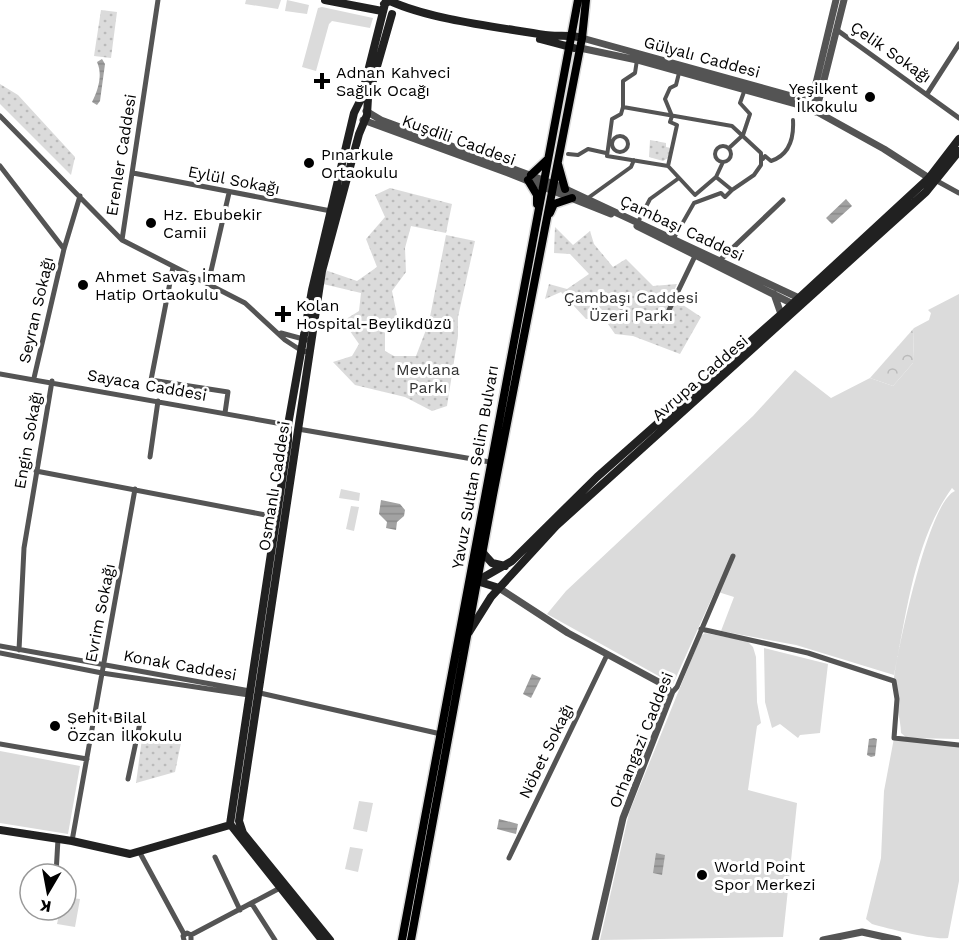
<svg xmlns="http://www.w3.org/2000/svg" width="959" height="940" font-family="'Work Sans',sans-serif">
<defs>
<pattern id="forest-crowns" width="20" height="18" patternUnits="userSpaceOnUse" patternTransform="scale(1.5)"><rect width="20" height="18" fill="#dbdbdb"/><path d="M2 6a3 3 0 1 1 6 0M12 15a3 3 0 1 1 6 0" fill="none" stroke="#bababa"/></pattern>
<pattern id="park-dots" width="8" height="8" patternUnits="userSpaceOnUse" patternTransform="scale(1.5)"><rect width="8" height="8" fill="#dbdbdb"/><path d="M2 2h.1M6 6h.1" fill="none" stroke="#bababa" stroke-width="1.8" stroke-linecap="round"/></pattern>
<pattern id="water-rules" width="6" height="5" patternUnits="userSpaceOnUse" patternTransform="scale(1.5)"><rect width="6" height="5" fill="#a2a2a2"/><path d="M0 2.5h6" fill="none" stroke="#8a8a8a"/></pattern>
</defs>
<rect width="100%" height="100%" fill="#fff"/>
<path fill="#dbdbdb" d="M246,0H281L278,9L245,4Z
M287,0L309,5L307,14L285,11Z
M322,7L373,18L370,28L332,21L329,24L316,71L302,67L318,8Z
M959,294V739L907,738L901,733C901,717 892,693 894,679C898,647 929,501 955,491L952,488C914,541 907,612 894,675L796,645L721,631L734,597L715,591L673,684L547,614L566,591L753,416L795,370L831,398L870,378L893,386L913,363L914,328L929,320L931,313L928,310Z
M341,489L360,493L359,501L339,498Z
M351,506L359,507L354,531L346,529Z
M705,633L747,641L753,647L756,657L757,702L761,723L757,726L748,790L797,803L783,937L600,940L629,813L701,636Z
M764,648L828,664L820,733L800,735L798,738L780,724L772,728L765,702Z
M894,738L959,745V881L948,938C932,940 890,929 872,924L866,919L881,858L884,791Z
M0,751L80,766L68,834L0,823Z
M359,801L373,803L367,832L353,829Z
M350,847L363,849L358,872L345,869Z
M66,897L80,899L75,927L57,924L60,910H66Z"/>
<path fill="url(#forest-crowns)" d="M914,328L913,363L893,386L870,378Z"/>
<path fill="url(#park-dots)" d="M101,10L117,12L111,58L94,56Z
M0,84L18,95L75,157L71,175L0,104Z
M650,140L666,143V147L671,148L668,158L663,161L649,157Z
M390,188L452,204L446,233L411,226L405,248L406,272L392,291L397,315L385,332V351L394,356H416L429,322L446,235L475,241L458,317V336L447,406L432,411L405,397L355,385L333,362L352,356L359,344L343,321L359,311L361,293L323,284L325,270L357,281L377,267L366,239L385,217L375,195Z
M555,227L573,245L590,231L594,244L613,267L626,259L653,286L677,284L671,297L701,317L680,354L633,336L615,334L603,317L586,319L561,292L545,299L549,284L567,289L589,274L570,254L554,253Z
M143,731L182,738L175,772L136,783Z"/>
<path fill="url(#water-rules)" d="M102,59L105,64L100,101L97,105L92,102C98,90 103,75 97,62Z
M846,199L852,206L832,224L826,218Z
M381,500L400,504L405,510L404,516L397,522L396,530L386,528L387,522L379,514Z
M532,674L541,678L531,698L523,694Z
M874,738L877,739L875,756L871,757L867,755L869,739Z
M499,819L518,824L516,834L497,829Z
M656,853L665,855L662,875L653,873Z"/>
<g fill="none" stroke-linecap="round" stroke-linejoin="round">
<defs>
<path id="primary" d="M558,164L565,189
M531,175L547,160
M528,180L537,195V204
M550,213L554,204L572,198
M402,940L578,0
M411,940L493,495L582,38L586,0"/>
</defs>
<use href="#primary" stroke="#dbdbdb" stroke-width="11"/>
<path stroke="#545454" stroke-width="4" d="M623,107L621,114L612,119L607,156L668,166L695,195L716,177L732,190L754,175L761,165V153L732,126L623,107V81L635,73L637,60
M612 144a8 8 0 1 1 16 0a8 8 0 1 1-16 0Z
M715 154a8 8 0 1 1 16 0a8 8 0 1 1-16 0Z
M729,148L743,135L750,114L740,103L745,89
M568,154L578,155L588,149L606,153
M763,159L765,156L771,161C789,155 794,138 793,120
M668,166L677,125L670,122L672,116L665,99L670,88L676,85L679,73
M716,177L723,162
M588,198L631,167L634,160
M638,222L650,199L679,178
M674,238L694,203L721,193L725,197L732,190"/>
<path stroke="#545454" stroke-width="5" d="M158,0L122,240L245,303L285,340L302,351L308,352
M837,30L959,118
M927,94L959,44
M0,116L122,240
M0,166L64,249
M133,173L331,211
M937,181L959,193
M720,260L783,200
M173,267L151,380L228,392L225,413
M208,284L229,193
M669,310L696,254
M281,333L307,340
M0,374L288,425
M34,378L64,249L80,196
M298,429L490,462
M150,457L158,401
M36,471L276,517
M701,629L808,653L894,681L897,699L894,738L959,745
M0,646L250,691
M19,650L24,548L52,381
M0,653L102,673L249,695
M260,693L441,734
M671,694L677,687L733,556
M94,717L140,723L128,779
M0,744L87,759
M72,841L135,489
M140,853L184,934
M215,857L240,910
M509,858L607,655
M56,874L58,839
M252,904L275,940
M50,914L51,910
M191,935L280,888
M184,940L183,936L187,933L191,935V940"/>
<path stroke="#545454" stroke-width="7" d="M582,38L806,100L810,108
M580,48L637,60L810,108L884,149L929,178
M810,108L836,0
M366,111L381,120L559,186L799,298
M816,112L844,0
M363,120L508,173L611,214
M637,226L793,304
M774,294L781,314
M499,588L568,633L666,686L671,694L623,818L595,940
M823,940L862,932L898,940"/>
<path stroke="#212121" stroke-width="8" d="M325,0L382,11
M384,4L390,1C432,20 498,27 545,35C557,37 571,34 582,38
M540,39L574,48
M483,553L492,563L505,566
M477,581L512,561L597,477L786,310L929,178L959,139
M477,581L499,588
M469,632L491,597L556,526L926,192L959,151
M0,830L72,841L130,854L230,825
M322,940L230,824L288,441V425L312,290L354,113L361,99L386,0
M330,940L243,833L239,821L322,271L359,134L367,115L368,98L392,14"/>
<use href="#primary" stroke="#000" stroke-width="8"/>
</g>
<g fill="#000" stroke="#fff" stroke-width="2">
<path d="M319 72h6v6h6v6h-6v6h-6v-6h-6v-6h6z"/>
<circle cx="870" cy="97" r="6"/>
<circle cx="309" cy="163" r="6"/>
<circle cx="151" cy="223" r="6"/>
<circle cx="83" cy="285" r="6"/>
<path d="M280 305h6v6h6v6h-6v6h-6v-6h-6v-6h6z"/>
<circle cx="55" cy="726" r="6"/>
<circle cx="702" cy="875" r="6"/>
</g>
<g text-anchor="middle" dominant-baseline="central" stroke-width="6" stroke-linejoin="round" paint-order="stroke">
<g font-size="16" fill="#000" stroke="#fff">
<text transform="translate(891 52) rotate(35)">Çelik Sokağı</text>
<text transform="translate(702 57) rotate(15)">Gülyalı Caddesi</text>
<text transform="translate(459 140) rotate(20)">Kuşdili Caddesi</text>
<text transform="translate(121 155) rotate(-81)">Erenler Caddesi</text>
<text transform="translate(234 180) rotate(11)">Eylül Sokağı</text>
<text transform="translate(682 228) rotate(25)">Çambaşı Caddesi</text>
<text transform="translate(36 310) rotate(-77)">Seyran Sokağı</text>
<text transform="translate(700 378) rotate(-41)">Avrupa Caddesi</text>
<text transform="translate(147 385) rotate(10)">Sayaca Caddesi</text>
<text transform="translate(28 440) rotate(-80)">Engin Sokağı</text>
<text transform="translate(475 467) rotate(-80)">Yavuz Sultan Selim Bulvarı</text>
<text transform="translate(274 486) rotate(-81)">Osmanlı Caddesi</text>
<text transform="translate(100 613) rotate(-79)">Evrim Sokağı</text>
<text transform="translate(180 665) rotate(10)">Konak Caddesi</text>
<text transform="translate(641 740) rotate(-68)">Orhangazi Caddesi</text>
<text transform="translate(546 751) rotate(-64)">Nöbet Sokağı</text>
</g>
<g font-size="16" fill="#000" stroke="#fff" text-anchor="start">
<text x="336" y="72">Adnan Kahveci<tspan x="336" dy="18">Sağlık Ocağı</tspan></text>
<text x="858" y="88" text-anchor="end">Yeşilkent<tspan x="858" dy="18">İlkokulu</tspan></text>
<text x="321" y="154">Pınarkule<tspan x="321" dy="18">Ortaokulu</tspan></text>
<text x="163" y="214">Hz. Ebubekir<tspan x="163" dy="18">Camii</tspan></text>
<text x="95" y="276">Ahmet Savaş İmam<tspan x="95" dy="18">Hatip Ortaokulu</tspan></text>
<text x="296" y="305">Kolan<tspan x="296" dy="18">Hospital-Beylikdüzü</tspan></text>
<text x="67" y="717">Şehit Bilal<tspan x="67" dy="18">Özcan İlkokulu</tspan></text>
<text x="714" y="866">World Point<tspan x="714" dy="18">Spor Merkezi</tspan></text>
</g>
<g font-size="16" fill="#323232" stroke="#fff">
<text x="631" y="297">Çambaşı Caddesi<tspan x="631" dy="18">Üzeri Parkı</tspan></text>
<text x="428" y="369">Mevlana<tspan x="428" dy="18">Parkı</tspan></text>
</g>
</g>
<g transform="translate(48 892) rotate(190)"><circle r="28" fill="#ffffff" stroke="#999999" stroke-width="1.5"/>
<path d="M0-4.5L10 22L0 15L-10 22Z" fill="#000000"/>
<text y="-9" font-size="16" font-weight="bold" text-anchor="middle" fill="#000000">K</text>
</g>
</svg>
